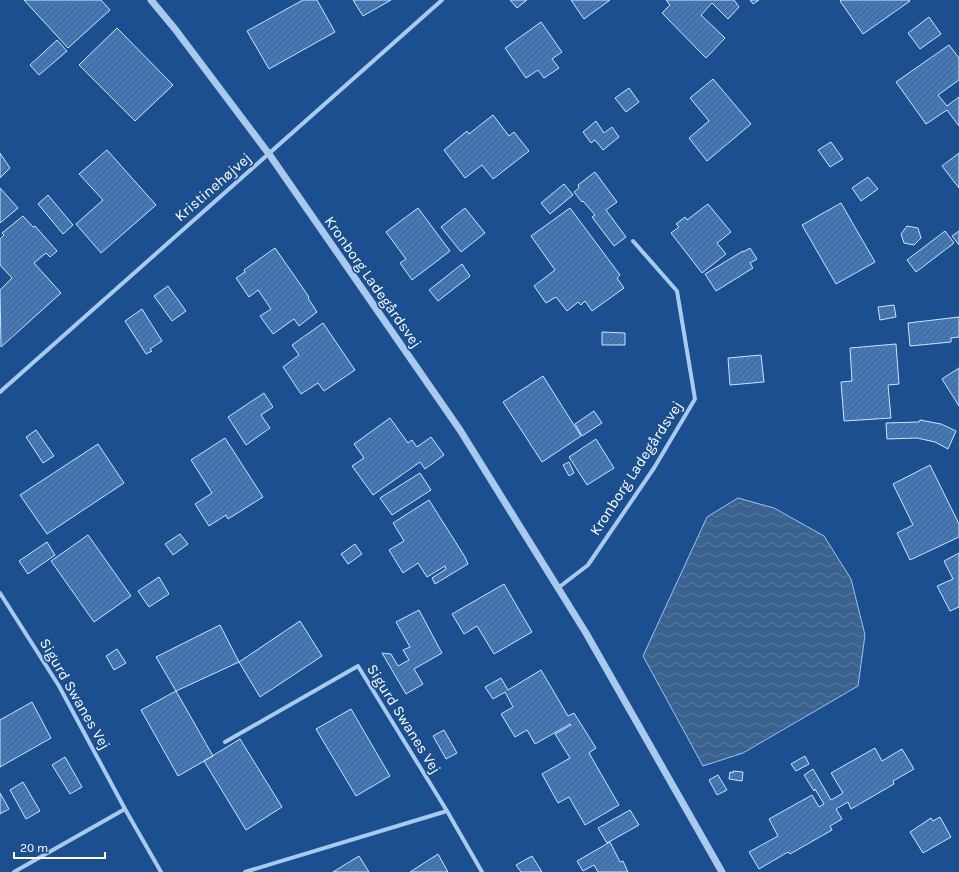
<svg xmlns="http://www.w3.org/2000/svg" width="959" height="872" font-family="Karla,sans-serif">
<defs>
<pattern id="water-waves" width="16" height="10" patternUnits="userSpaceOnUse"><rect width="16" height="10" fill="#3c6290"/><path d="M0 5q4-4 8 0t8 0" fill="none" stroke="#597aa1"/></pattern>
<pattern id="building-hatch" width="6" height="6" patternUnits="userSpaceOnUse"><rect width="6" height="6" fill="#4478b7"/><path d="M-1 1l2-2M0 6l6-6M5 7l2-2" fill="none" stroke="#486282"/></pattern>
</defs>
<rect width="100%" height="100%" fill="#1b4f8f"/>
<path fill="url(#water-waves)" stroke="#9cc4f0" d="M738,498L774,508L824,536L851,579L865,635L858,686L743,753L703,766L643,656L707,517Z"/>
<path fill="url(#building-hatch)" stroke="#cfe3fa" d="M24,0H101L110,10L68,48Z
M303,0H317L335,32L269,69L247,31Z
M353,0H391L363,16Z
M510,0H527L517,8Z
M571,0H610L584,19Z
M666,0H734L739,7L728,19L712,3L701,15L725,38L706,58L662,13L670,5Z
M750,0H759L753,4Z
M841,0H909L910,1L863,34L840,1Z
M929,17L941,34L920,49L908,33Z
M541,22L562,52L552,59L559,68L544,78L538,70L526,78L505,48Z
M117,28L173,85L135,121L79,65Z
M57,40L67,51L39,75L30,65Z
M949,45L959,58V80L938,95L947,106L959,97V126L947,110L926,124L896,82Z
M713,79L751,124L707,161L689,138L709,121L690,98Z
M629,88L639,102L626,112L615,98Z
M493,115L509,136L514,132L529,151L493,179L482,165L465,178L444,150L467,131L469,134Z
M596,121L604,133L612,127L619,137L603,150L595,140L591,143L583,132Z
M831,142L843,159L830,167L818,150Z
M107,150L156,205L101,253L76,224L103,200L79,174Z
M0,153L10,168L0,178Z
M959,153V188L942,166Z
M595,172L617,202L606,210L626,237L614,246L592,217L595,215L583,201L582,202L574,192L579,188L578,185Z
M868,177L878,189L861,201L852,188Z
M564,184L573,195L550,214L541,203Z
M0,188L18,208L0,223Z
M48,195L73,225L63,234L38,204Z
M841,203L875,262L836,284L802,225Z
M708,204L731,232L717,243L726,254L702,273L671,233L679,227L676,224L685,217L687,220Z
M418,208L450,251L412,280L400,263L406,259L386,232Z
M465,208L485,233L461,252L441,227Z
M570,208L620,275L617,278L624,288L592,311L585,301L581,305L578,302L567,311L556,297L546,303L534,286L555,270L531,236Z
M23,216L33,227L35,226L57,251L50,257L46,253L34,263L61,293L1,347L0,290L12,278L0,265V239L4,235L2,233Z
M907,226L918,228L921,238L914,245L904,243L901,234Z
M945,231L954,243L916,272L907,260Z
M959,231V245L952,236Z
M275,248L309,297L308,298L317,312L299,326L294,319L273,334L260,316L271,309L258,290L249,297L236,278L245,272L244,270Z
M750,248L757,259L750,263L753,268L716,291L705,274L743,251V252Z
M462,264L470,276L438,301L429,290Z
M168,286L186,311L172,321L154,296Z
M894,305L896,317L880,320L878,307Z
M142,309L162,341L150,349L152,351L146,354L125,321Z
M959,317V337L951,338V342L910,346L908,323Z
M323,323L355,370L324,391L318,383L301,394L283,367L299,355L292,345Z
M602,332L625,333V345H602Z
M896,344L899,384L888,385L891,418L844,421L841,382L852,381L850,348Z
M761,355L764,382L730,385L728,358Z
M959,368V406L942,379Z
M543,376L581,436L542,462L503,402Z
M264,393L273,407L261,415L270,428L246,445L228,417Z
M594,411L602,423L582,436L575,424Z
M390,418L408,443L412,440L417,447L431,437L444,455L425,469L420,462L373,495L352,466L364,458L354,444Z
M920,420L941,424L956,431L948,449L935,442L917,438L887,439L886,423L919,422Z
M36,430L54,456L43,463L26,437Z
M225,438L263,497L228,519L226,515L209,526L195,504L212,493L191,460Z
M596,439L614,468L587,485L569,457Z
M98,444L124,483L47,534L20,495Z
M569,462L574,473L569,476L563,465Z
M930,465L959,524V537L910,560L897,533L913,525L893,484Z
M420,473L431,490L392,515L380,498Z
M429,500L465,557L468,564L435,584L432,578L446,569L445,566L427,577L418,563L403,573L389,550L404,541L393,523Z
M180,534L188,544L173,555L165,544Z
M88,535L131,596L94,622L51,561Z
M47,542L55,555L28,574L19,561Z
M355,544L362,554L348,564L341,554Z
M959,553V607L950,611L937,586L953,579L944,561Z
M159,577L169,594L149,607L138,591Z
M504,584L532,632L494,654L477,626L464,634L452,614Z
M419,610L442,653L414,669L423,684L406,694L382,653L391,654L398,666L409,660L403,650L410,647L396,622Z
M300,621L322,656L260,697L239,662Z
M220,625L239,662L176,691L156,657Z
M117,649L126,663L114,670L106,656Z
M541,670L568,716L574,713L596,748L589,753L619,805L585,825L569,797L558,803L542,774L570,758L555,734L571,725L570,724L535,744L527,730L515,737L501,714L513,707L505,692L493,699L485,687L501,678L508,690Z
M176,691L213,756L178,776L141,710Z
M32,702L51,738L0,767V720Z
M351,709L390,776L356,796L316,729Z
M444,730L457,753L446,759L433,736Z
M240,739L282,807L246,830L204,761Z
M875,748L882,761L902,749L914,769L893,781L894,784L851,809L848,802L836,809L842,819L830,826L832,830L790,854L788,852L759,869L749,852L778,836L769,819L812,795L819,807L824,804L815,789L814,791L804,775L813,769L831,800L843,793L831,773Z
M805,756L809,764L796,771L791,764Z
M65,757L82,787L70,794L52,765Z
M733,771L743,772L742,781L729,779L730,772L733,773Z
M718,775L727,790L717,795L709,780Z
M23,782L40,811L26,819L10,790Z
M0,793L9,809L0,814Z
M630,810L639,825L607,843L598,828Z
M940,817L951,837L923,853L910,832L931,818L933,821Z
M610,842L620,862L623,861L628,872H598L594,865L583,871L577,861Z
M438,854L448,872H410Z
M359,856L369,872H333Z
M532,856L542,872H521L516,865Z"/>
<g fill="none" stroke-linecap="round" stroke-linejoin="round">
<path stroke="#a9c9ee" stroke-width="4" d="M0,392L442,0
M558,588L588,565L654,468L695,399L677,291L633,241
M0,593L59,686L125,809L161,872
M225,742L358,666L447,811
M14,872L125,809
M245,872L447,811L482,872"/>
<path stroke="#a9c9ee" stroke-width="7" d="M151,0L175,29L269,154L460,430L586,633L722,872"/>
</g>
<g text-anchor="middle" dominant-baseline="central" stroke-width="3.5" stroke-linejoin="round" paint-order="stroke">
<g font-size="15" fill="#fff" stroke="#1b4f8f">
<text transform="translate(213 187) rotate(-41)">Kristinehøjvej</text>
<text transform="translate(373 282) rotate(55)">Kronborg Ladegårdsvej</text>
<text transform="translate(636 468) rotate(-57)">Kronborg Ladegårdsvej</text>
<text transform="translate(75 694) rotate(60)">Sigurd Swanes Vej</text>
<text transform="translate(404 719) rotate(58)">Sigurd Swanes Vej</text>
</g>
</g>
<path d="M14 852v6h91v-6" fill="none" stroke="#ffffff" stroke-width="2"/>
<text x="20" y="852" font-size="12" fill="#ffffff" stroke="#1b4f8f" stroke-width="3" paint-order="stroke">20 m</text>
</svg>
